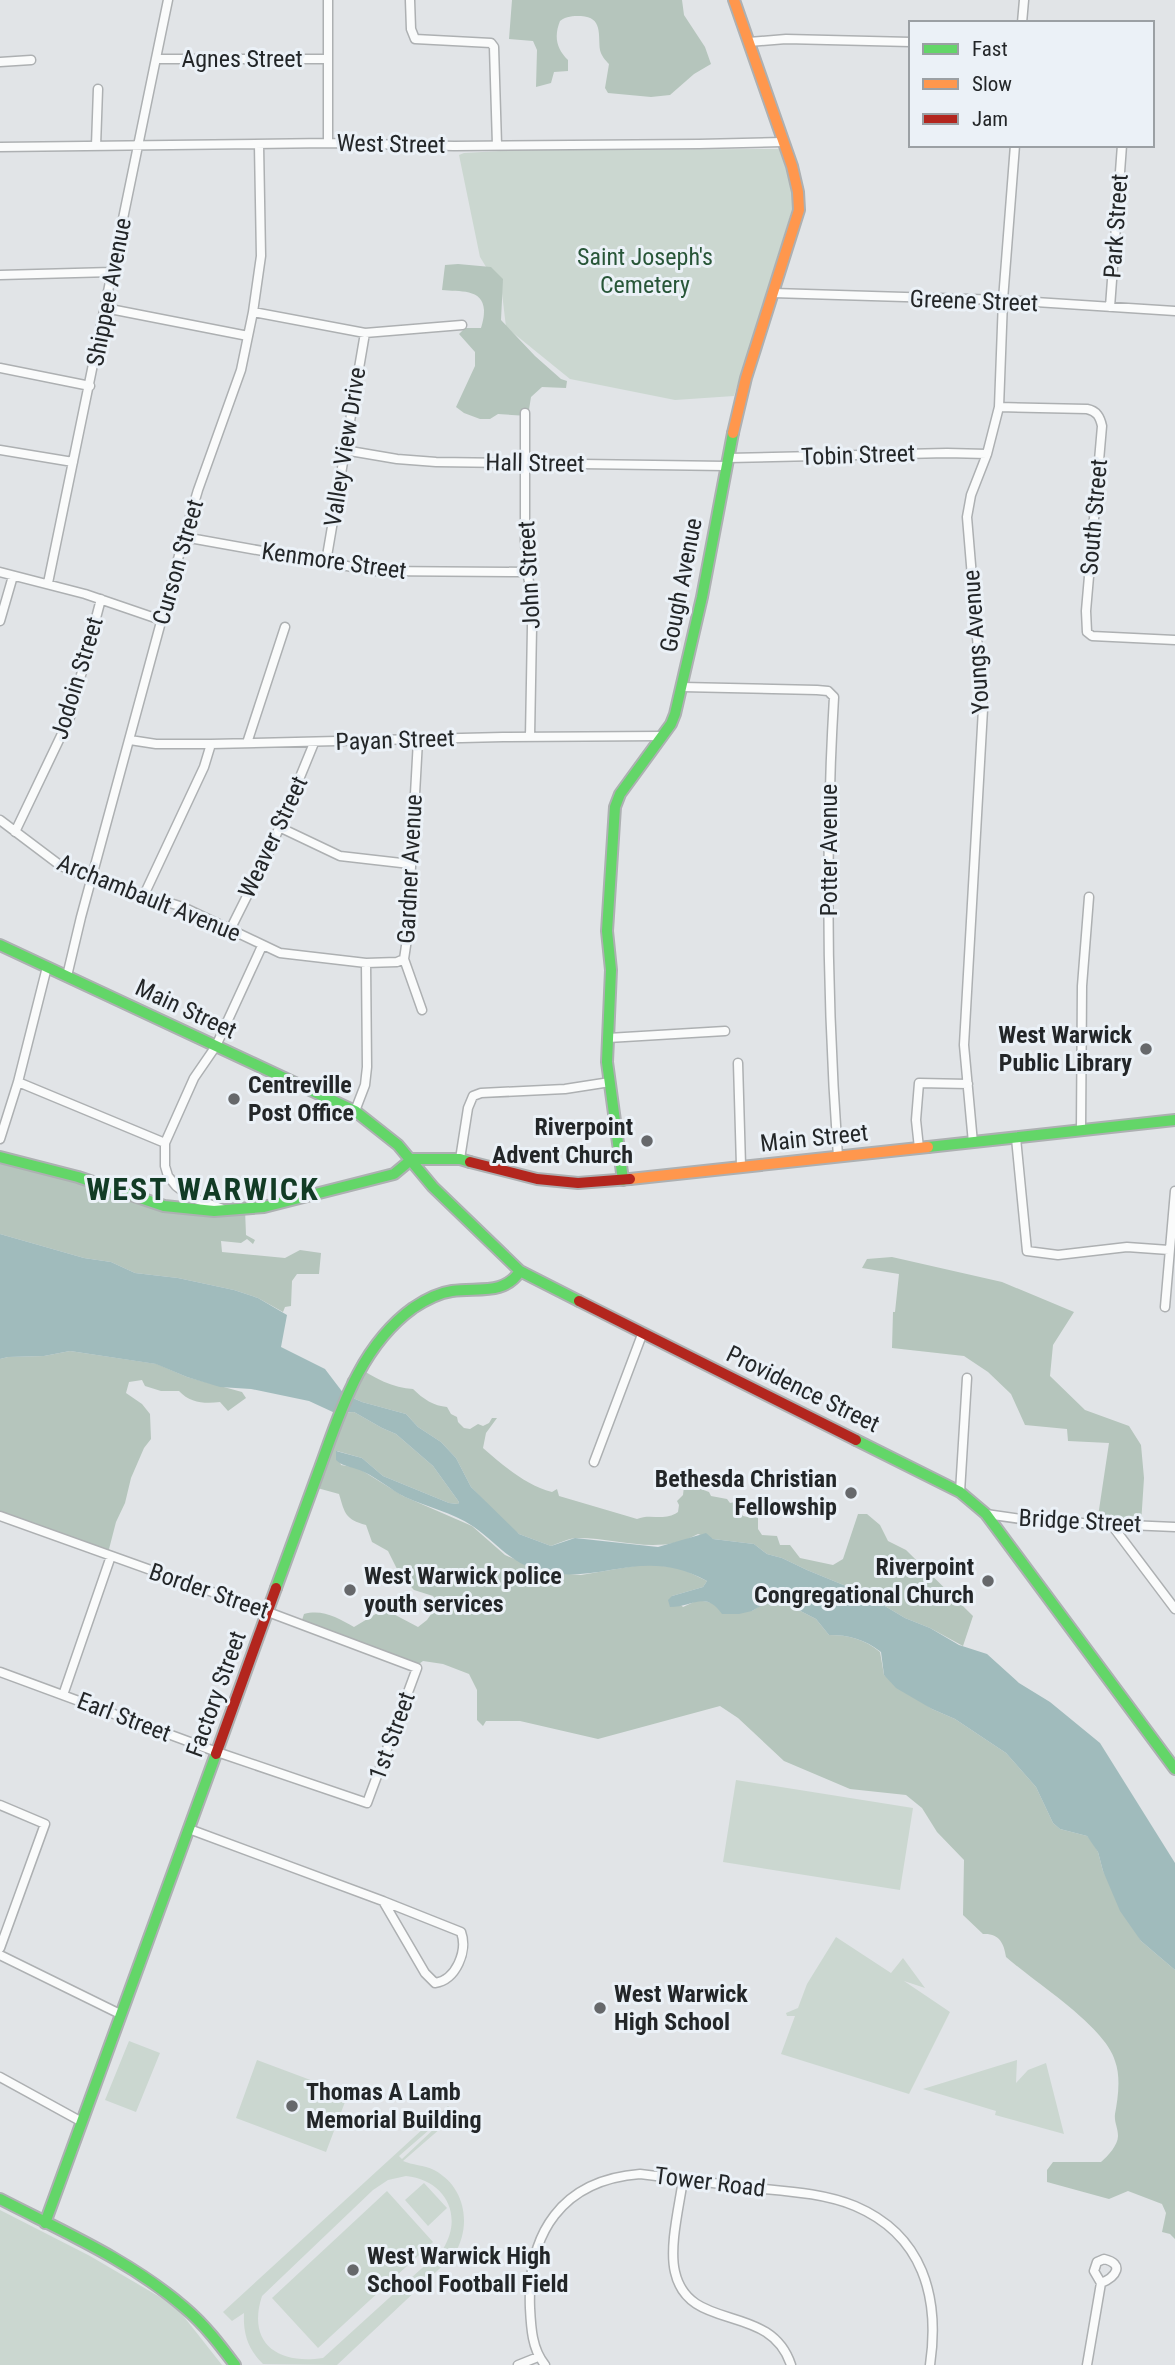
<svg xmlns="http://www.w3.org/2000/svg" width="1175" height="2365" font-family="'Roboto Condensed',sans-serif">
<rect width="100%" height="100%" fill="#e1e4e7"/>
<path fill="#cbd7d0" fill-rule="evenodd" d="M780,149L797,194L734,396L675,400L570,379L506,327L502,293L480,257L459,155L464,153L521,150Z
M736,1780L913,1808L900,1890L723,1862Z
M836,1937L891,1973L903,1958L925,1988L904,1981L950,2012L909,2094L781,2054L795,2016H787L786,2013L798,2008L807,1984Z
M129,2041L160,2053L136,2112L105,2100Z
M257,2060L348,2094L326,2152L236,2118Z
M1017,2060L1016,2083L1028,2070L1046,2063L1064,2134L995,2115L996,2111L923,2089Z
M448,2106L452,2110L399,2156L402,2159L453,2111L456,2115L403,2161C412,2165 424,2165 434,2170C466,2187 472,2226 454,2255L337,2365L263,2364C248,2349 243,2334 244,2313L232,2321L223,2312ZM406,2176C445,2180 464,2215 443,2249L323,2358C276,2365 247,2342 262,2296L373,2190L388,2180Z
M424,2183L447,2208L428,2226L405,2200Z
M387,2191L433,2242L318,2348L272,2298Z
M0,2210L90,2256L165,2300L181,2313L222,2365H0Z"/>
<path fill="#b5c5bc" d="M512,0H682L684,15L705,47L711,64L694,74L670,95L651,97L608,93L605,88L609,64C605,60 601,55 600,50C598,35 603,17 581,16C572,16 567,16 560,21C554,36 556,48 568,60V71L554,72L551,83L536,87L537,50L533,41L509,39Z
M458,264L491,267L503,279L501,320L535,356L561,379L567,381L566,388L542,387L531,397L528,416L498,414L490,419H480L464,413L456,407L475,366V352L459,334L465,328H481C483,321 484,317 484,310C483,288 459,292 442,290L445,265Z
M0,1158L164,1206L245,1209L246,1235L255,1240L253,1244L247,1239L241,1243L221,1241L222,1252L285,1258L300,1250L321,1253L319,1274H297L292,1281L291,1306L285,1307L283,1312L258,1298L234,1290L178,1278L135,1273L111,1262L84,1258L0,1234Z
M892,1257L1002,1282L1074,1312L1053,1345L1050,1376L1085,1410L1129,1426L1141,1445L1144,1478L1141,1524L1097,1523L1109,1443L1068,1441L1067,1429L1025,1425L1011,1394L988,1372L964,1356L892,1348L893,1312H895L899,1274L862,1268L867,1259Z
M70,1351L157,1364L187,1377L242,1392L246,1398L228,1411L220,1402C205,1404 190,1403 179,1391H161L145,1386L142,1380L129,1382L126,1393L142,1404L150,1414L151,1439L144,1448L131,1478L125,1503L116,1522L108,1553L0,1516V1359L8,1357L44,1356Z
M357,1366C373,1378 394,1388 413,1389C423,1399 434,1406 447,1407L451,1414L457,1417L458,1422L464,1428L470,1429L478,1424L483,1426L489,1423L492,1418H497L486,1433L483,1448C504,1466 525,1485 552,1492L557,1489L559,1496L627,1516L637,1519C651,1513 664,1522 678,1512L679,1505L677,1501L683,1495L684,1486L690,1485L709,1492L711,1496L727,1499L730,1503L735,1502L743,1516L748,1517L758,1513V1529L762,1535L777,1536L780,1545H790L800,1558L833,1565L843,1559L858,1514H867L880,1525L888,1541L906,1550L973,1616L963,1646L930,1628L905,1618L863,1593L807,1570L782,1558L767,1554L754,1544L713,1539L698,1534C659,1556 619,1538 578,1538C569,1538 559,1543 551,1546L519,1534L509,1527L471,1487L456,1458L441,1442L418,1427L406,1414L362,1402L344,1394L347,1379Z
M354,1412L382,1428L396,1434L433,1466L459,1502L458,1504L449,1503L383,1476L362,1458L337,1451L341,1465L358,1468L403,1496L472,1526L505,1555L545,1572L581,1575L646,1564L680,1568L707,1581L703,1587L672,1596L683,1607L698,1600L752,1611L769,1600L781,1601L816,1619L829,1635C849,1635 864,1639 880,1652L884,1675L932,1709L955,1719L1006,1753L1036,1787L1053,1823L1060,1829L1087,1836L1093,1843L1098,1852L1103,1871L1141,1941L1175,1970V2239L1170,2234L1162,2232L1166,2213L1162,2204L1128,2191L1109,2199L1047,2182V2170L1053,2162H1101C1108,2156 1118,2145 1118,2136C1118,2128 1114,2122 1115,2114C1118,2098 1121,2077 1115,2061C1105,2026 1034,1982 1006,1957C1004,1943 999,1933 983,1934L963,1915L964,1860L937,1832L922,1808L906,1795L850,1789L784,1761L738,1718L720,1706L598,1739L520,1721H486L483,1726L477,1720V1690L469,1674L443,1664L423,1661L416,1666L300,1626L304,1614C323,1609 338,1618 354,1627L384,1609L418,1627L427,1620L438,1604L433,1596L414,1590L400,1575L388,1551L372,1542L366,1525C345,1519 345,1514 339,1494L310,1486L339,1413Z"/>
<path fill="#a0bbbc" d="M0,1234L84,1258L111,1262L135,1273L178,1278L234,1290L258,1298L287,1315L281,1347L325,1369L344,1394L362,1402L406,1414L418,1427L441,1442L456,1458L471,1487L519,1534L551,1546L575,1538L658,1547L706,1533L713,1539L754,1544L767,1554L782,1558L807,1570L863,1593L905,1618L930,1628L959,1645L987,1654L1019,1683L1050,1702L1100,1743L1175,1863V1970L1141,1941L1120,1911L1103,1871L1098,1852L1087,1836L1060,1829L1053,1823L1036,1787L1006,1753L955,1719L932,1709L896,1688L884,1675L881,1652C864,1639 849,1635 829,1635L816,1619L781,1601H769L752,1611L739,1614H722C706,1590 692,1607 670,1607L668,1600L672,1596L703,1587L707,1581C644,1546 604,1584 545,1572C512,1565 499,1545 474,1527C454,1513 427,1507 405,1497C391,1490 379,1479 364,1472C354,1467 343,1467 336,1460V1451L362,1458L383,1476L449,1503L458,1504L459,1502L433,1466L396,1434L382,1428L354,1412L335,1413L309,1401L251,1389L220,1387L187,1377L156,1364L70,1351L44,1356L8,1357L0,1359Z"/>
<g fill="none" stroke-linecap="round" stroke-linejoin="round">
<defs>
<path id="street" d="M328,0V143
M410,0L411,29L415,39L491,43L494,47L497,145
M1022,23L1024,0
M749,42L786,39L911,42
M157,59H328
M0,62L31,60
M96,146L98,89
M0,147L328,143L454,146L699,144L782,142
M0,275L112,272
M773,293L1003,300L1175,311
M1110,307L1122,145
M105,308L248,336
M253,312L365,333L462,325
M0,368L90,386
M999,407L1087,409C1097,411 1100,417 1102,426L1086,611L1087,632L1092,636L1175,640
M525,413V541L527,572L532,596V627L530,737
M0,450L73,462
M344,450L397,459L436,462L726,466
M728,458L947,453L987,454
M184,537L375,571L527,572
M326,562L365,333
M0,572L85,594L161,620
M48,583L168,0
M0,621L13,576
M682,687L817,690L828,691L834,697C825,849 827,1004 838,1157
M130,740L156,744H211L503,737L662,736
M247,743L285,627
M0,820L61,866L91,879L183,907L280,953L366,963L397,962L404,959L407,939L418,740
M279,827L340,856L410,864
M15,832L70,717L101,599
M144,895L204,767L211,744
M230,930L270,850L314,743
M404,959L422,1010
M67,976L81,917L184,537L198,490L241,370L253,312L261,256L259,145
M608,1038L725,1031
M738,1063L741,1166
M18,1082L165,1143
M355,1111L365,1085L367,1067L366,963
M1081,1130L1082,986L1089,897
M1016,1138L1027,1251L1058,1255L1127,1247L1169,1250
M0,1139L18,1082L47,967
M973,1143L964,1045L983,709L967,517L971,495L987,454L999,407L1003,300L1015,145
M919,1148L916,1120L919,1083L968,1084
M460,1159L468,1108L473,1096L481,1093L565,1089L610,1082
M223,1209L190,1197L176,1186L168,1176L165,1166V1143L194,1078L216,1046L262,946
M1165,1307L1175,1191
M594,1462L643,1332
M960,1492L967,1378
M986,1514L1035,1521L1175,1527
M0,1516L268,1612L417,1668L367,1803L217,1752L0,1672
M1111,1524L1175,1609
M63,1695L111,1556
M0,1805L45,1824L0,1948
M189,1829L383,1901
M383,1901L461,1932C468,1951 456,1980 435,1983L425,1973Z
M0,1955L120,2014
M0,2077L82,2122
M683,2180C679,2207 669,2247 675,2272C689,2334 770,2301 791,2365
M1104,2259C1125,2264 1116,2277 1101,2283L1094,2271L1097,2262Z
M518,2365L538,2357
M545,2365C532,2349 531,2328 530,2308C527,2233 562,2180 640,2174C675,2178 710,2183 745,2187C781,2191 821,2192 855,2206C923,2235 940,2297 930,2365
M1087,2365L1101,2283"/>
<path id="fast" d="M0,945L355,1111L398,1145L433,1187L520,1271L579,1301
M928,1147L1175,1120
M0,1157L78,1177L164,1206L214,1211L264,1207L394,1174L412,1159H460L470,1162
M623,1180L607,1062L611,970L607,931L615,807L620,794L671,724L675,714L702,597L733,433
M856,1440L960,1492L986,1514L1175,1769
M276,1588C290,1550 304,1511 318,1473C340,1413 359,1347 413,1308C425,1300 438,1293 452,1291C477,1287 504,1296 520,1271
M0,2199C64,2232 131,2261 185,2308C205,2325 220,2345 235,2365
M45,2223L216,1754"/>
<path id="slow" d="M733,433L746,378L799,210L798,192L792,166L734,0
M630,1179L928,1147"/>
<path id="jam" d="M470,1162L537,1179L578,1183L630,1179
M579,1301L856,1440
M216,1754L276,1588"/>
</defs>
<use href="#street" stroke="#adb0b2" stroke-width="11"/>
<use href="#fast" stroke="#adb0b2" stroke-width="14"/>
<use href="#slow" stroke="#adb0b2" stroke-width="14"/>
<use href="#jam" stroke="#adb0b2" stroke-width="14"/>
<use href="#street" stroke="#fafbfb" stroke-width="8"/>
<use href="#fast" stroke="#63d668" stroke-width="10"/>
<use href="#slow" stroke="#ff974d" stroke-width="10"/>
<use href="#jam" stroke="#b3261e" stroke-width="10"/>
</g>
<g fill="#66686b" stroke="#ebf1f7" stroke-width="2.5">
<circle cx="1146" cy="1049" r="7"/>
<circle cx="234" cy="1099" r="7"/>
<circle cx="647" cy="1141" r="7"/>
<circle cx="851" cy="1493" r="7"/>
<circle cx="988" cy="1581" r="7"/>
<circle cx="350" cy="1590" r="7"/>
<circle cx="600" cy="2008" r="7"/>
<circle cx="292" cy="2106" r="7"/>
<circle cx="353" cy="2270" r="7"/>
</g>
<g text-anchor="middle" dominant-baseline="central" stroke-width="6" stroke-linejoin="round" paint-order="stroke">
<g font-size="24" fill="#232628" stroke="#ebf1f7">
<text x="242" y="59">Agnes Street</text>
<text transform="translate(391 144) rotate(1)">West Street</text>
<text transform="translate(1116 226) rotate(-86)">Park Street</text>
<text transform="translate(109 292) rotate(-79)">Shippee Avenue</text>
<text transform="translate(974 301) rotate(2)">Greene Street</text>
<text transform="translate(345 447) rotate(-81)">Valley View Drive</text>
<text transform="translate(858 455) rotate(-2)">Tobin Street</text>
<text transform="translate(535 463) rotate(1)">Hall Street</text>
<text transform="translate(1094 517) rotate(-85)">South Street</text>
<text transform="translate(334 561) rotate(8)">Kenmore Street</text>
<text transform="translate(178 562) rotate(-74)">Curson Street</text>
<text transform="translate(529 575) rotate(-93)">John Street</text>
<text transform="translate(681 585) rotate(-79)">Gough Avenue</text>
<text transform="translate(976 642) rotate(-94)">Youngs Avenue</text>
<text transform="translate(77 678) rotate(-73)">Jodoin Street</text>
<text transform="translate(395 740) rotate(-2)">Payan Street</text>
<text transform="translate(273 837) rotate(-65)">Weaver Street</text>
<text transform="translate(829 850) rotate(-90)">Potter Avenue</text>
<text transform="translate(410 869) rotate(-87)">Gardner Avenue</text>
<text transform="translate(149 898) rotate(22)">Archambault Avenue</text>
<text transform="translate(186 1009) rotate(25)">Main Street</text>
<text transform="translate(814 1138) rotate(-6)">Main Street</text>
<text transform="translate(803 1389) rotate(26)">Providence Street</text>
<text transform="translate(1080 1521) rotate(3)">Bridge Street</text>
<text transform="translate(209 1591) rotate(19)">Border Street</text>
<text transform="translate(216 1694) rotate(-70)">Factory Street</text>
<text transform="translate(124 1717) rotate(21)">Earl Street</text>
<text transform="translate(392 1736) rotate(-70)">1st Street</text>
<text transform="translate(710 2182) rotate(7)">Tower Road</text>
</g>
<g font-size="24" fill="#285638" stroke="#ebf1f7">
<text x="645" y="257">Saint Joseph's<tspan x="645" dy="28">Cemetery</tspan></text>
</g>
<g font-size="24" font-weight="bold" fill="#232628" stroke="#ebf1f7" text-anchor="start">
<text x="1132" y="1035" text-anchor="end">West Warwick<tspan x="1132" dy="28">Public Library</tspan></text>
<text x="248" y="1085">Centreville<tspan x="248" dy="28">Post Office</tspan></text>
<text x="633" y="1127" text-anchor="end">Riverpoint<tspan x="633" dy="28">Advent Church</tspan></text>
<text x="837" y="1479" text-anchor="end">Bethesda Christian<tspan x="837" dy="28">Fellowship</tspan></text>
<text x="974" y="1567" text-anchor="end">Riverpoint<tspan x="974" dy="28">Congregational Church</tspan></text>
<text x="364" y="1576">West Warwick police<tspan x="364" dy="28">youth services</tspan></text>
<text x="614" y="1994">West Warwick<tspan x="614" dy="28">High School</tspan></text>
<text x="306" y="2092">Thomas A Lamb<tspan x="306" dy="28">Memorial Building</tspan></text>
<text x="367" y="2256">West Warwick High<tspan x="367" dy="28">School Football Field</tspan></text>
</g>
<g font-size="32" font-weight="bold" letter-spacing="2" fill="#123b25" stroke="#ebf1f7">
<text x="203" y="1189">WEST WARWICK</text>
</g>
</g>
<rect x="909" y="21" width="245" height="126" fill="#ebf1f7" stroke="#9ba0a4" stroke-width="2"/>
<rect x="923" y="44" width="35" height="10" fill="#63d668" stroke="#9ba0a4" stroke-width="2"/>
<text x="972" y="56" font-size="21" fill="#232628">Fast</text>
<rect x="923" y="79" width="35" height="10" fill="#ff974d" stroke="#9ba0a4" stroke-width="2"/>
<text x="972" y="91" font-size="21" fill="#232628">Slow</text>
<rect x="923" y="114" width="35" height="10" fill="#b3261e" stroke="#9ba0a4" stroke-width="2"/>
<text x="972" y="126" font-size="21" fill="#232628">Jam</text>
</svg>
